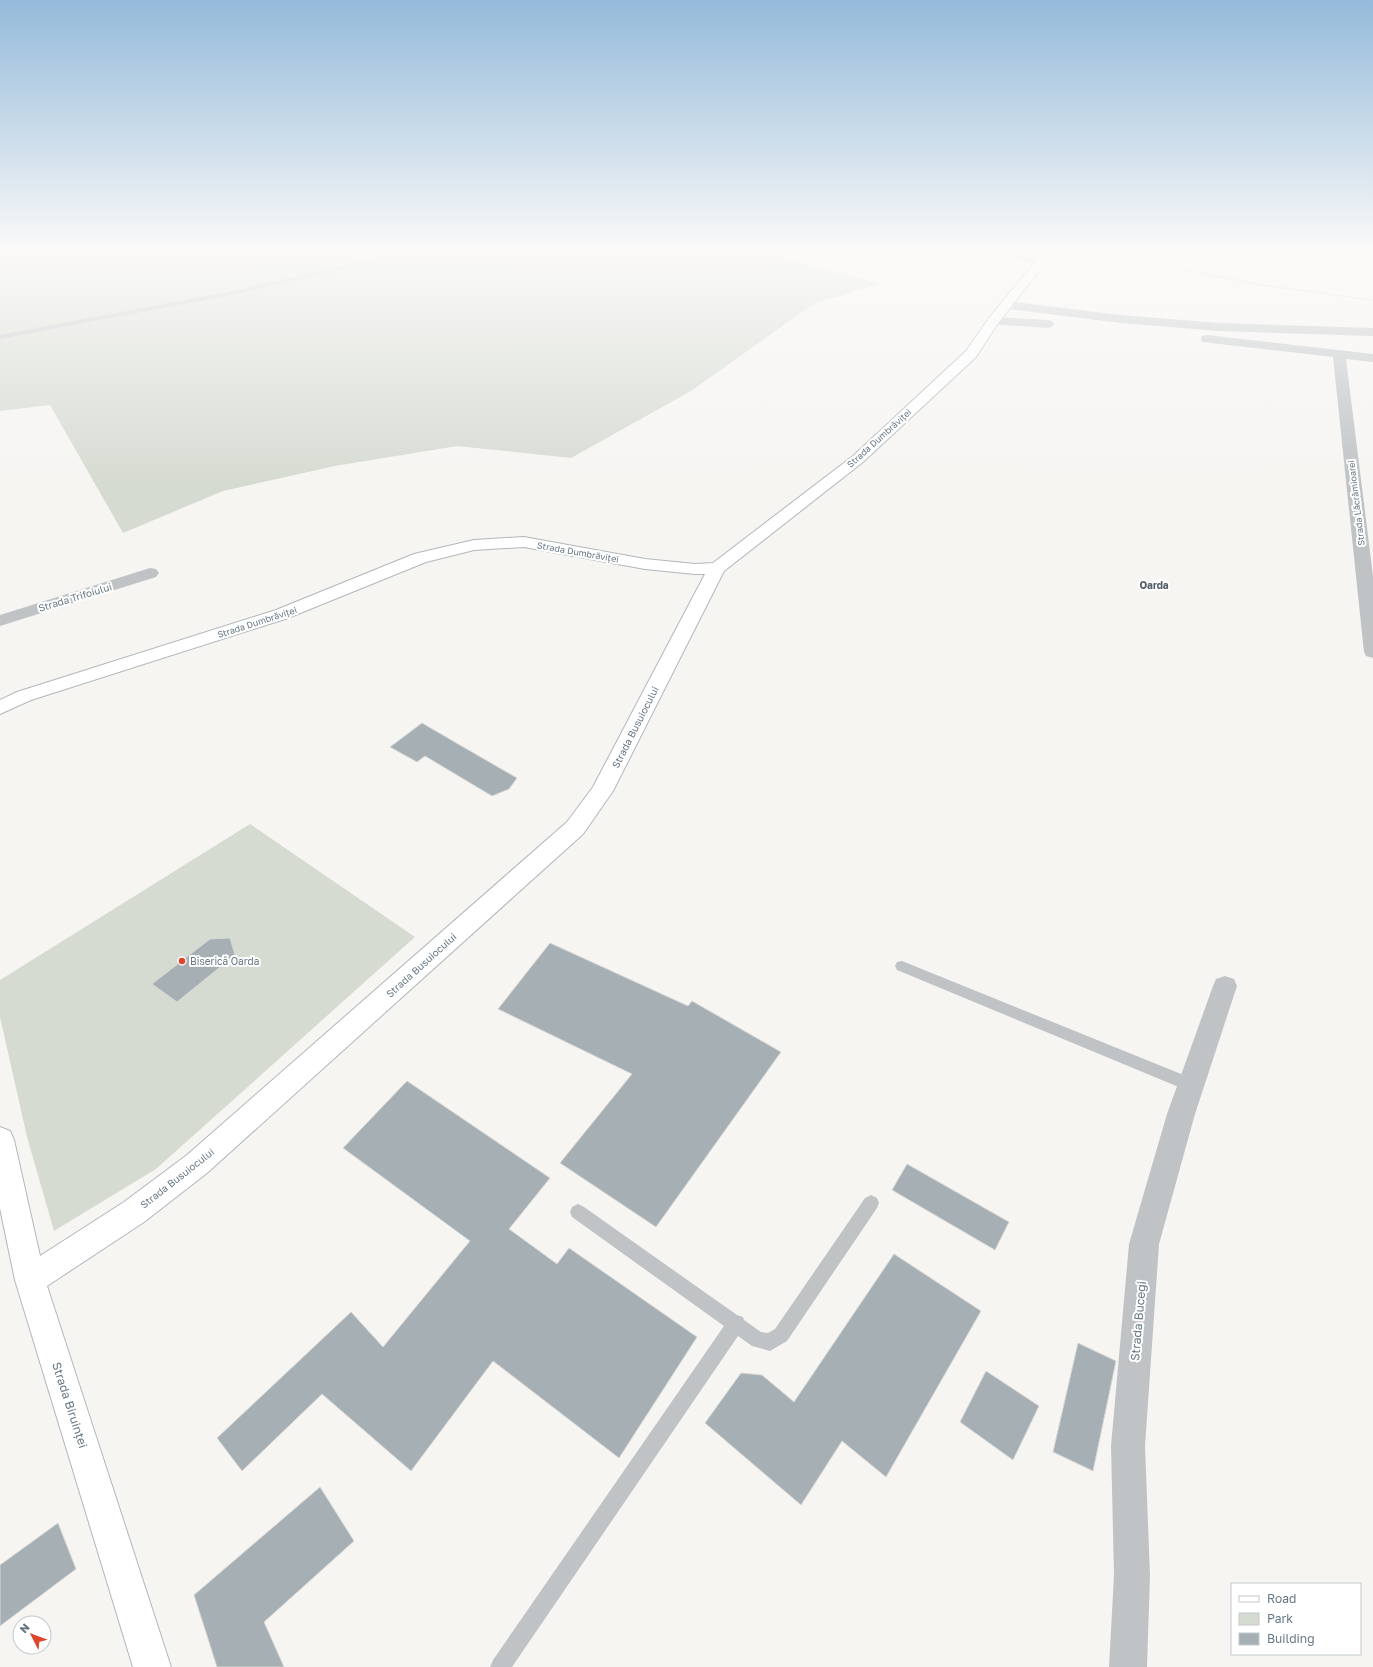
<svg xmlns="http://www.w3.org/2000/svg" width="1373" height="1667" font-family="'Golos Text',sans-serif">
<rect width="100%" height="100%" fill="#f6f5f2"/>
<path fill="#d6dbd2" d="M36,250H754L880,284L815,303L691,391L571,458L457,446L335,466L223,491L123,533L50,405L0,411V262Z
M250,824L415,937L156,1169L54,1231L27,1137L0,1017V980Z"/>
<path fill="#b6c3c6" d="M0,250H36L0,262Z"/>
<path fill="#a6afb4" stroke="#d7d7d5" d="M422,723L458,744L517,778L509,789L492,796L425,756L417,762L390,747Z
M230,938L235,955L177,1002L152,984L210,939Z
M550,943L688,1006L692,1001L781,1052L656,1227L560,1163L632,1074L498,1009Z
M407,1081L550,1178L509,1229L557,1264L569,1248L697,1337L619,1458L493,1361L411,1471L322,1394L242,1471L217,1438L351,1312L383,1347L470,1241L343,1148Z
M907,1164L1009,1222L995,1250L892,1190Z
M894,1254L981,1311L886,1477L842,1441L801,1505L705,1423L741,1373L762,1375L794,1402Z
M1078,1343L1116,1361L1093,1471L1053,1452Z
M986,1371L1039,1406L1013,1460L960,1422Z
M320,1487L354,1541L264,1622L284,1667H217L194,1595Z
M58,1523L76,1569L0,1626V1565Z"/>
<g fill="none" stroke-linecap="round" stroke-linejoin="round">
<defs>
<path id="secondary" d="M1048,250H1061L1044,265L998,323L976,357L863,462L724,571L613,791L583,834L207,1173L144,1222L47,1286L171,1667H133L15,1280L0,1208V1127L10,1131L14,1140L40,1256L124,1202L187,1155L567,822L593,787L705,574H695L645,569L524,547L474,550L426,562L288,618L31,700L0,714V700L17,692L276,610L414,554L474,540L524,537L645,559L695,564L713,563L853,456L966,351L989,318L1036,261Z"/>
</defs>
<use href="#secondary" stroke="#b1b7bb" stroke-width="2"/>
<path stroke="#b9bcbe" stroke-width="1.5" stroke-dasharray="1 1" stroke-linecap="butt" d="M1120,250L1195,272L1261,285L1373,300
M1214,250L1373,270"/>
<path fill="#bfc3c6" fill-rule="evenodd" d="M416,250H427L232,295L0,339V335L232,291Z
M902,961L1196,1080L1198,1085L1196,1090L1191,1091L1186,1090L897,970L895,966L897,962Z
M871,1195L877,1198L879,1203L877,1208L787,1341L770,1351L752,1346L738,1336L512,1667H490L493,1660L724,1326L572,1217L570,1212L572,1207L578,1204L584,1207L737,1315L743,1317L744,1320L761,1332L768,1333L775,1329L865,1198Z"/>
<path fill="#bfc3c6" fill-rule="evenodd" d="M988,250H1007L1044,261L1046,263L1044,265L1040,266L990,252Z
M1005,301L1121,315L1219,323L1373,328V336L1219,331L1121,323L1001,308L999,305L1001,302Z
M993,317L1048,320L1052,321L1054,324L1052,327L1048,328L989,324L987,321L989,318Z
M1207,335L1373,354V362L1346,359L1373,576V658L1366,656L1364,652L1333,357L1202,342L1201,339L1202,336Z
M150,568L156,569L159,573L156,577L0,626V615Z
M1225,976L1234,979L1237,986L1195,1114L1159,1244L1145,1446L1150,1575L1147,1667H1109L1114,1575L1111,1446L1129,1244L1167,1114L1213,986L1216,979Z"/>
<use href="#secondary" fill="#fff" fill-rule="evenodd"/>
</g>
<linearGradient id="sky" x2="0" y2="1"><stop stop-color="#94bada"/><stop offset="0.52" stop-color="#fbfaf9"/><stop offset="1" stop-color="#fbfaf9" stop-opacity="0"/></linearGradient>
<rect width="1373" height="483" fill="url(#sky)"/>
<circle fill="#de452a" stroke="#fff" stroke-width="1.5" cx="182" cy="961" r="4"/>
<g text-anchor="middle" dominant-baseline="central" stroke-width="4" stroke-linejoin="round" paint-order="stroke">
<g font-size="9" fill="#667883" stroke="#fff">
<text transform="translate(879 438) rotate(-42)">Strada Dumbrăviței</text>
<text transform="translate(1356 503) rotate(-97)">Strada Lăcrămioarei</text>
<text transform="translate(578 552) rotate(10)">Strada Dumbrăviței</text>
<text transform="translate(257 622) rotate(-18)">Strada Dumbrăviței</text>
</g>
<g font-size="10" font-weight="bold" fill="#536068" stroke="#fff">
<text x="1154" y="585">Oarda</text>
</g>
<g font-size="10" fill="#667883" stroke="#fff">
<text transform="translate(75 597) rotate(-17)">Strada Trifoiului</text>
<text transform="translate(635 727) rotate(-63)">Strada Busuiocului</text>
<text transform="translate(421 965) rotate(-42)">Strada Busuiocului</text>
<text transform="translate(177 1178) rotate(-38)">Strada Busuiocului</text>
</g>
<g font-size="10" fill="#667883" stroke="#fff" text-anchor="start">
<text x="190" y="961">Biserică Oarda</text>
</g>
<g font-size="12" fill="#667883" stroke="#fff">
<text transform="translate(1138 1321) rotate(-85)">Strada Bucegi</text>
<text transform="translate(70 1405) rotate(72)">Strada Biruinței</text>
</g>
</g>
<rect x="1231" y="1583" width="130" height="72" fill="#ffffff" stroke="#c2c9cd"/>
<rect x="1239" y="1596" width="20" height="6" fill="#ffffff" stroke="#c2c9cd"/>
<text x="1267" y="1603" font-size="12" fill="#667883">Road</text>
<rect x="1239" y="1613" width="20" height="12" fill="#d6dbd2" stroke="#c2c9cd"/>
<text x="1267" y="1623" font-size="12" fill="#667883">Park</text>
<rect x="1239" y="1633" width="20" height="12" fill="#a6afb4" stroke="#c2c9cd"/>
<text x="1267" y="1643" font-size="12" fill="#667883">Building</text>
<g transform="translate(32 1635) rotate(312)"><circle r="19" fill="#ffffff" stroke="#c2c9cd"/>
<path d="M0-3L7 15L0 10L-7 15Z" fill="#de452a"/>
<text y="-6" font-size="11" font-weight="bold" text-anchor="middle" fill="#667883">N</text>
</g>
</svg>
